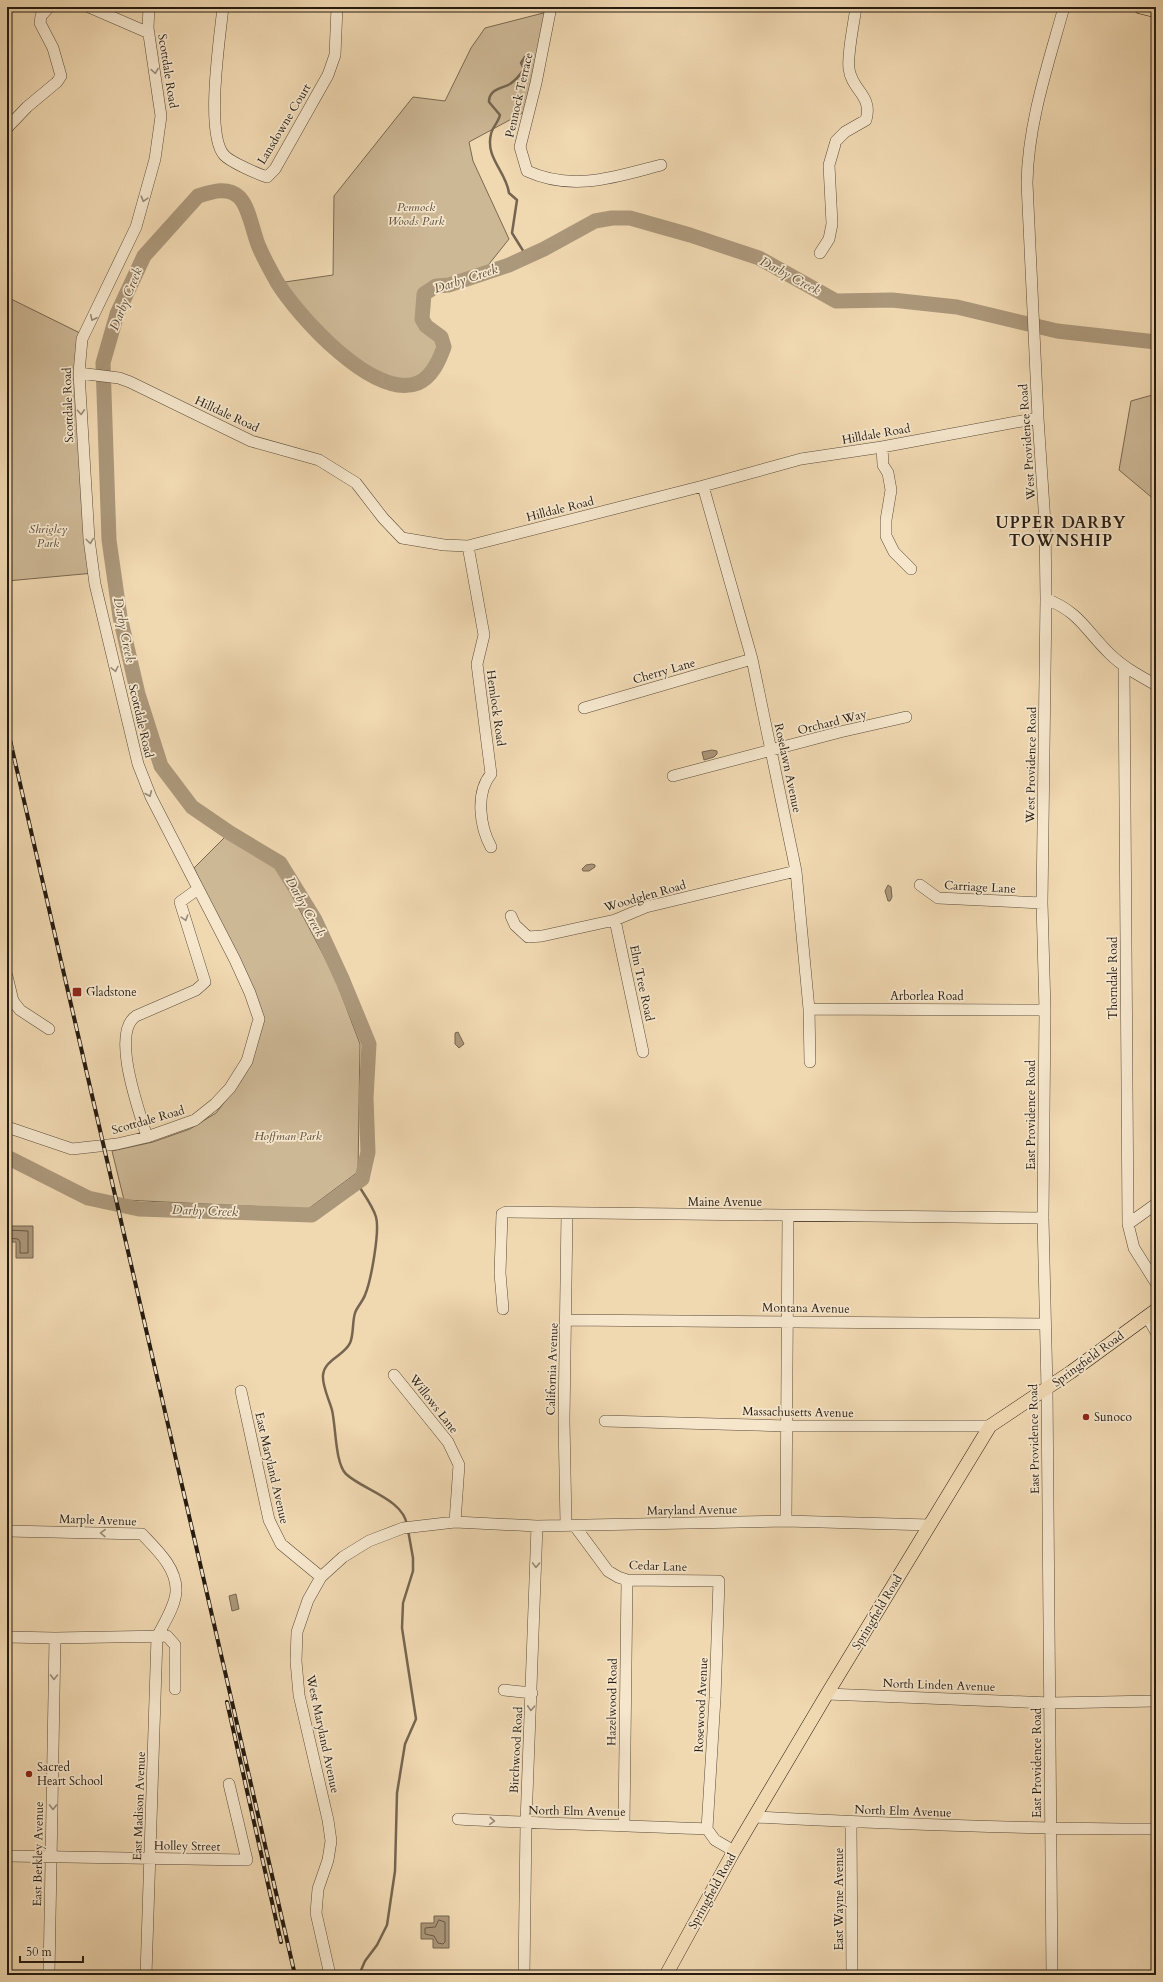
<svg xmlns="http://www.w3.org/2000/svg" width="1163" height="1982" font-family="Cardo,serif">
<rect width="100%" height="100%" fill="#f0d8b1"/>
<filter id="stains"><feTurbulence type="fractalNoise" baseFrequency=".005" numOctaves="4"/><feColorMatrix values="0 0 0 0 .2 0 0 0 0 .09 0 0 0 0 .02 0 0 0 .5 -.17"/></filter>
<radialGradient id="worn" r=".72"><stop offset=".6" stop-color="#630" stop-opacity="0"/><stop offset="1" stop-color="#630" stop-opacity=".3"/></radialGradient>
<path fill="#cdb896" stroke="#796953" d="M551,11L530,109L469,142L473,161L509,239L482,273L449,285L436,286L424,294L422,319L426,326L441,337L444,347C439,361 432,377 418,383C384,396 328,346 307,322C297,310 287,296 278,283L333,275L334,196L413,97L445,101L471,48L485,28Z
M7,297L84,335L82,339L94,573L7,581Z
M1156,394V501L1119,470L1131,401Z
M227,835L277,867L334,975L360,1044L358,1172L308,1209L124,1200L112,1151L153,1142L190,1129L216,1113L241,1081L249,1063L261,1010L194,868Z"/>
<path fill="#ab977a" stroke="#756550" d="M712,750L717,751V754L714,757L704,760L702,752Z
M592,864L595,865V867L589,871H583L582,869L586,865Z
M888,885L891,887L892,897L890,901H888L885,891Z
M458,1032L464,1044L459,1048L455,1044V1033Z
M7,1226H33V1258H16V1242H7Z
M236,1594L239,1609L232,1611L229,1596Z
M434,1916H449V1948H433V1939H421V1923H434Z"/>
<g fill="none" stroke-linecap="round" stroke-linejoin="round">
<path stroke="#685845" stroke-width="1" d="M7,1230L28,1231V1253H20V1242L18,1239L7,1238
M439,1920L445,1922V1942L443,1944L438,1943L434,1936L425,1934V1928L435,1927Z"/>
<path stroke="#756550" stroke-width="2.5" d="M525,57L521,63L524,69C520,75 516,80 510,84C501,89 489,89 489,102L500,115C498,123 492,128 491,134C485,158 506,171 509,193L517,200L512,233L527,257
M357,1183C363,1193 373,1206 376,1217C380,1231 371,1281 365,1295C363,1301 357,1307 355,1313C352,1323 354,1334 350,1343C344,1356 325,1359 323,1375C322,1386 329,1399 332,1410C336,1427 335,1463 346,1474C363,1490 403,1499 407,1525
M359,1975L365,1961L377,1945L387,1925L395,1871L397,1793L405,1744L416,1719L402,1628L403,1603L413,1571V1558L408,1530"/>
<path stroke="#ab977a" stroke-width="15" d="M7,1157L88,1198L139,1209L312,1215L362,1179L368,1152L366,1098L369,1044L343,981L315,920L280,863L230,833L192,807L161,766L138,694L120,617L109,540L103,363L117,314L144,256L198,196C211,192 227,186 239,197C249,206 253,233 259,247C264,259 271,271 277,282C297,315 374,401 418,383C432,377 439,361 444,347L441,337L426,326L422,319L424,294L436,286L449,285L509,265L544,249L595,221L612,218H630L690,235L759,258L836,301L892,300L957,307L1057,331L1156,342"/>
<defs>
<path id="minor" d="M89,7L149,33
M223,7C220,37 205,133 224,155C230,162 258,174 267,177L275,169L328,75L335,55L337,7
M551,7L536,83L520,147L527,171C573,192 615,177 661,165
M7,128L27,107L57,82L61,76L53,48L40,23L41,16L49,7
M820,253L829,239L832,224L829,165L836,141L845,132L866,120C873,95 852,91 849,69C847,54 854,23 856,7
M79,373L119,378L130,382L251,441L319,460L356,483L383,518L402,538L444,545L468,546L703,486L801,459L882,447L1038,418
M882,447L883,465L888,473L891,490L886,520V536L894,552L911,569
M703,486L752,659L796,871L809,1009L810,1062
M468,546L484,635L477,664L491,774C475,793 480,827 491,847
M1046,599C1080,612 1086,631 1110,654C1123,667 1140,676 1156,685
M1124,666L1128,1224L1134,1248L1156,1283
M584,708L752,659
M673,776L840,732L906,717
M920,885L938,898L1042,903
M511,916L515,925L528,937L542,936L615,920L646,907L796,871
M615,920L643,1052
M7,976L13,1001
M7,1002L13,1001L20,1010L49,1029
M809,1009L1045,1010
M7,1127L72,1149L117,1144L147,1137L195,1120L215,1104L230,1088L247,1061L259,1019L250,993L235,960L151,797L138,764L95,584L89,539L79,373L82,339L136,227L155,159L161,116L148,28L149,7
M147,1137C140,1113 110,1033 136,1016L196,990L205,982L180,902L198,889
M1128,1224L1156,1204
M503,1309L500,1273L502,1214L506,1212L1043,1218
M1147,1316L1156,1332
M567,1320L1045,1324
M394,1375L448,1442L459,1465L455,1522
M241,1391L269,1520L281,1544L321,1577
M605,1421L787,1426H990
M786,1521L788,1216
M566,1525L564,1420L567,1214
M574,1525L608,1571L618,1577L627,1580L719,1581L715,1698L707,1829
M7,1531L142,1534C157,1550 177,1568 176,1591C176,1605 163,1625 157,1637L146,1975
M7,1637L55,1638L167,1636L175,1645V1689
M504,1690L532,1693
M827,1694L1050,1703L1156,1701
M755,1817C889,1824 1022,1829 1156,1829
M458,1819C541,1824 624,1825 707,1829L715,1840L734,1851
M851,1822L852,1975
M624,1825L627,1580
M7,1856L247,1860L229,1784
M49,1975L55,1638
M330,1975L316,1913L318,1889L328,1860L331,1841L328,1820L299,1695L296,1661L297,1632L308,1600L321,1577L343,1557L369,1541L403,1528L455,1522L537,1526L786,1521L930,1525
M524,1975L526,1823L537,1526
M1052,1975L1047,1389L1043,1218L1045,1010L1042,903L1046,599L1045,523L1038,418L1027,183C1028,123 1048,65 1064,7"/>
<path id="major" d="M1140,7L1156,11
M666,1975L734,1851L827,1694L990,1426L1071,1372L1156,1310"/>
</defs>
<use href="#minor" stroke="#584a38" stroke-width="12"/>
<use href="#major" stroke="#251a10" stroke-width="14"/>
<use href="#minor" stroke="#f5e6cc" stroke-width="11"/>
<use href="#major" stroke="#f0d8b1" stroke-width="13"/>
<defs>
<path id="rail" d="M7,727L295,1975
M227,1702L281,1942"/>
</defs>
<use href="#rail" stroke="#251a10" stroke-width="4"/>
<use href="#rail" stroke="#f5e6cc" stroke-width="2.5" stroke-dasharray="8" stroke-linecap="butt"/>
</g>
<defs><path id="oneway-chevron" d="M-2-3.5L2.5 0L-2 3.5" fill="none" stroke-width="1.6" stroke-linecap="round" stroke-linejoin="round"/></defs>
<g stroke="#978a77">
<use href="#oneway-chevron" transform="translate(155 71) rotate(81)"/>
<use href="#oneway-chevron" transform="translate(144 199) rotate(106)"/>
<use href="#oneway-chevron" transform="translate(93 318) rotate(116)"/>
<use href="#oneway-chevron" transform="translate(81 412) rotate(87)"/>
<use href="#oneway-chevron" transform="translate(90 541) rotate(83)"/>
<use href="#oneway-chevron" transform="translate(115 669) rotate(77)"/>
<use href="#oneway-chevron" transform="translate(149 794) rotate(67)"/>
<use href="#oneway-chevron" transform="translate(185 918) rotate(73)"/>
<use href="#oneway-chevron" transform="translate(103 1533) rotate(-179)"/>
<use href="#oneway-chevron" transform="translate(536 1565) rotate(92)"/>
<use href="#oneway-chevron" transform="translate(54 1677) rotate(91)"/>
<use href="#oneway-chevron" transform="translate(531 1708) rotate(93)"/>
<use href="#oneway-chevron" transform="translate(53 1807) rotate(91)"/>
<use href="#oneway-chevron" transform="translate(492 1821) rotate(4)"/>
</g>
<g fill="#8f2418" stroke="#f5e6cc" stroke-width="1.5">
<rect x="72" y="987" width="10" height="10" rx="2"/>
<circle cx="1086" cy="1417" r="4"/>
<circle cx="29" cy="1774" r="4"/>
</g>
<g text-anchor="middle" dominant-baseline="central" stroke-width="3.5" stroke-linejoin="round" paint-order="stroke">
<g font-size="12" fill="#251a10" stroke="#f5e6cc">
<text transform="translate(168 71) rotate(81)">Scottdale Road</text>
<text transform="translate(519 95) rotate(-77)">Pennock Terrace</text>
<text transform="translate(284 124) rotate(-59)">Lansdowne Court</text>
<text transform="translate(68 405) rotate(-92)">Scottdale Road</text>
<text transform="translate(227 414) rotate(25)">Hilldale Road</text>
<text transform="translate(876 434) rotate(-10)">Hilldale Road</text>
<text transform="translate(1027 442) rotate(-94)">West Providence Road</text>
<text transform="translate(560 509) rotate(-14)">Hilldale Road</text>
<text transform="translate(664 671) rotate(-16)">Cherry Lane</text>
<text transform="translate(496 708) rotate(82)">Hemlock Road</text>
<text transform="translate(141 721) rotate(77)">Scottdale Road</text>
<text transform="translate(832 722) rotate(-14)">Orchard Way</text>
<text transform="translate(1031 765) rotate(-89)">West Providence Road</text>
<text transform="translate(788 768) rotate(78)">Roselawn Avenue</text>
<text transform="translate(980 887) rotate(3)">Carriage Lane</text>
<text transform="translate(645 896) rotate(-16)">Woodglen Road</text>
<text transform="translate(1113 978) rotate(-90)">Thorndale Road</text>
<text transform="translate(642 983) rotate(78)">Elm Tree Road</text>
<text x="927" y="996">Arborlea Road</text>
<text transform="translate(1031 1115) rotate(-90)">East Providence Road</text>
<text transform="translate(148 1120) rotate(-16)">Scottdale Road</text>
<text x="725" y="1202">Maine Avenue</text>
<text transform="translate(806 1308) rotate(1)">Montana Avenue</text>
<text transform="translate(1088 1359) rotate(-36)">Springfield Road</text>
<text transform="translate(552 1369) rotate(-88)">California Avenue</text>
<text transform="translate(434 1404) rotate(52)">Willows Lane</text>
<text transform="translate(798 1412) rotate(1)">Massachusetts Avenue</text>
<text transform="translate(1034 1439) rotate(-91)">East Providence Road</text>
<text transform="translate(272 1468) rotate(77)">East Maryland Avenue</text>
<text transform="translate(692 1510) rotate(-1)">Maryland Avenue</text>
<text transform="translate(98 1520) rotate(2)">Marple Avenue</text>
<text transform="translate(658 1566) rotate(2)">Cedar Lane</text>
<text transform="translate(877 1612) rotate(-59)">Springfield Road</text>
<text transform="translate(939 1685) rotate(2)">North Linden Avenue</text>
<text transform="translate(612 1702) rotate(-89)">Hazelwood Road</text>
<text transform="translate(701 1705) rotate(-87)">Rosewood Avenue</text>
<text transform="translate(323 1734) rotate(78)">West Maryland Avenue</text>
<text transform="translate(516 1750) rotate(-87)">Birchwood Road</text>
<text transform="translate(1037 1763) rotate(-90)">East Providence Road</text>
<text transform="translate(139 1806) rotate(-88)">East Madison Avenue</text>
<text transform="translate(577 1811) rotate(1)">North Elm Avenue</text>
<text transform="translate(903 1811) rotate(2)">North Elm Avenue</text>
<text transform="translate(187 1846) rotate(1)">Holley Street</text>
<text transform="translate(38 1854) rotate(-89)">East Berkley Avenue</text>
<text transform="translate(712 1891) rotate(-61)">Springfield Road</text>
<text transform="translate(839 1899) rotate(-90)">East Wayne Avenue</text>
</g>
<g font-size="12" font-style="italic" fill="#574938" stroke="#f5e6cc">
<text x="416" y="207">Pennock<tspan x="416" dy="14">Woods Park</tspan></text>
<text x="48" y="529">Shrigley<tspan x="48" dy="14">Park</tspan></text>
<text x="288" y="1136">Hoffman Park</text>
</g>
<g font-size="12" fill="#251a10" stroke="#f5e6cc" text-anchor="start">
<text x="86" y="992">Gladstone</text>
<text x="1094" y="1417">Sunoco</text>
<text x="37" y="1767">Sacred<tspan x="37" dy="14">Heart School</tspan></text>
</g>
<g font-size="13" font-style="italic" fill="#5b4c3a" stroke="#f5e6cc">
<text transform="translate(790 276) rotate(28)">Darby Creek</text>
<text transform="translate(466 279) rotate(-18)">Darby Creek</text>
<text transform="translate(126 299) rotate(-68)">Darby Creek</text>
<text transform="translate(124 630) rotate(79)">Darby Creek</text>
<text transform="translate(305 907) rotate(61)">Darby Creek</text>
<text transform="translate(205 1211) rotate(2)">Darby Creek</text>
</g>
<g font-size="16" font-weight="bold" letter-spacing="1" fill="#251a10" stroke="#f5e6cc">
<text x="1061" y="523">UPPER DARBY<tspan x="1061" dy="18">TOWNSHIP</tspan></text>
</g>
</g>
<rect width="1163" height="1982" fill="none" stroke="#f0d8b1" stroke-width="24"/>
<rect x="8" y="8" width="1147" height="1966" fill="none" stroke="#251a10" stroke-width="2"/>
<rect x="12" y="12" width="1139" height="1958" fill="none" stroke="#251a10"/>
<path d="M20 1956v6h63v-6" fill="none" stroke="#251a10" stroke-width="2"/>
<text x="26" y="1956" font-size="12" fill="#251a10" stroke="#f5e6cc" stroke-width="3" paint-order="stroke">50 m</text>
<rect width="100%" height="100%" filter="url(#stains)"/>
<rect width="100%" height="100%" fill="url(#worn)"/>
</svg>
